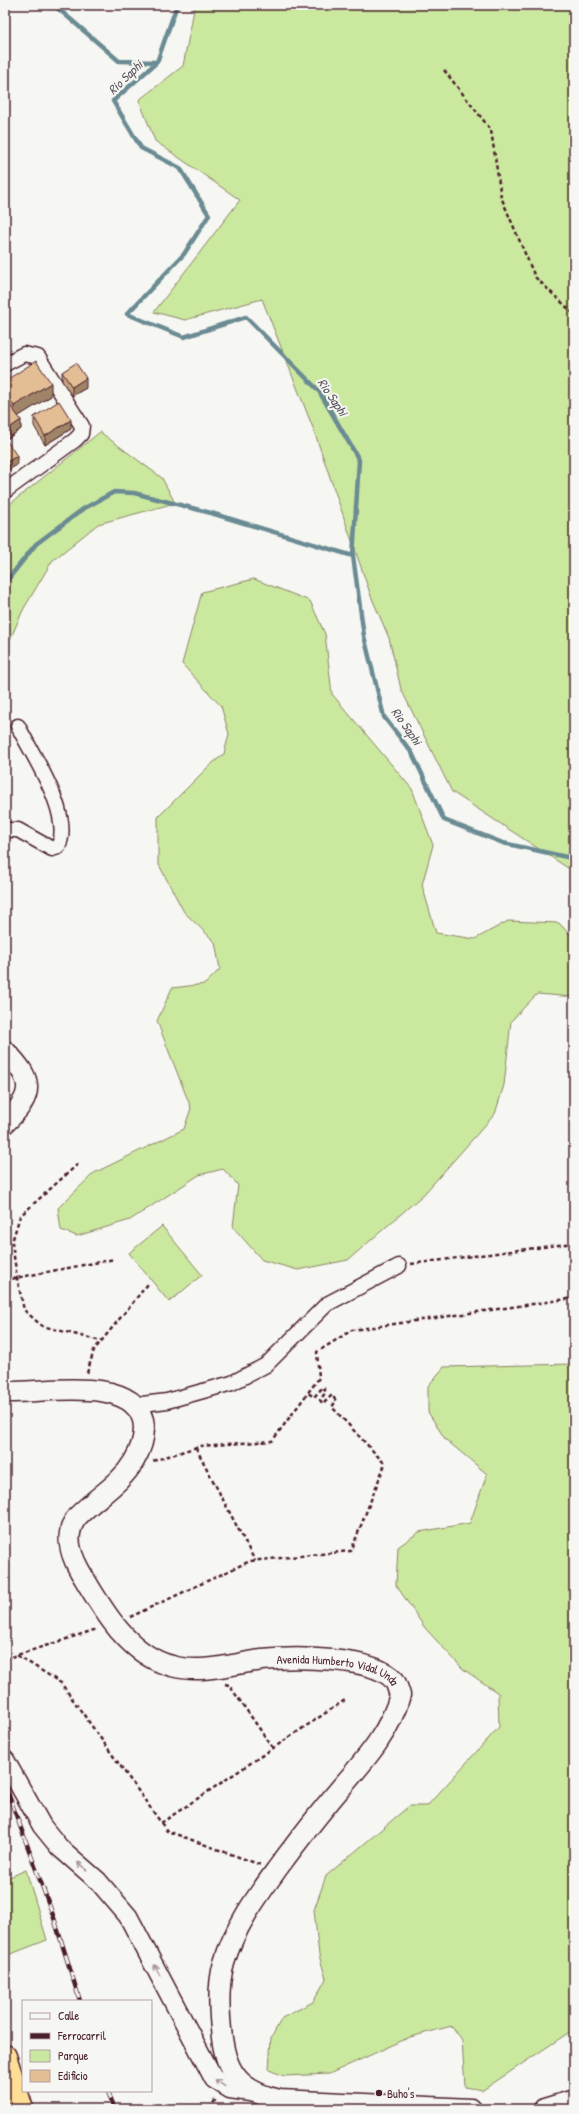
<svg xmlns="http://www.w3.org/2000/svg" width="579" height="2114" font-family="'Patrick Hand',sans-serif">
<rect width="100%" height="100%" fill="#f6f6f2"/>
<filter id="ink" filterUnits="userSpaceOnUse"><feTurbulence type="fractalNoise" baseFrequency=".025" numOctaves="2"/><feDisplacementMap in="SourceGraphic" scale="8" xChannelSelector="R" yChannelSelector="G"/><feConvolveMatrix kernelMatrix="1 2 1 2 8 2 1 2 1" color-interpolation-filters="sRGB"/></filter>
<g filter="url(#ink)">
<path fill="#cbe89f" stroke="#8a8465" d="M195,5H574V872L452,792L401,689L389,638L371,596L313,428L262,299L185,320L154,312L240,200L155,141L139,100L183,66Z
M100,432L162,478L175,503L98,524L52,561L23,610L5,651V508Z
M254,579L310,601L325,634L332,694L412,789L433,845L422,885L436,933L475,939L508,921L559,923L574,939V997L537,994L511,1021L504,1085L495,1114L424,1194L348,1260L298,1270L262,1260L233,1227L238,1185L223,1169L199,1175L130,1220L77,1236L61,1230L58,1208L94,1173L184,1129L191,1108L157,1021L172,988L205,984L220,969L215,942L184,912L158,863V817L209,766L224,754L229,734L221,706L182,664L202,592Z
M162,1226L202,1275L169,1302L129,1253Z
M574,1364V2029L483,2090L465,2087L462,2040L452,2026L410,2037L329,2074L284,2076L269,2070L271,2038L282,2018L313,2002L326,1979L319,1955L314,1910L326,1876L409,1806H427L499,1727L498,1693L463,1669L425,1628L396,1585L398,1547L419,1532L470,1523L487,1474L445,1439L428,1412V1386L444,1367Z
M26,1870L47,1940L11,1954L5,1935V1879Z"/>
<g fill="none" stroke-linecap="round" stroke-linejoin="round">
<path stroke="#6b8b93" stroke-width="4.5" d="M54,5L119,61L157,62
M177,5L157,62L113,101L141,148L180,168L209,215L184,254L127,314L184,337L246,317L319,391L359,460L353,556L364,636L384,717L412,753L444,820L503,843L571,858L574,862
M5,583L36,544L83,509L114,492L134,493L211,513L353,556"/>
<defs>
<path id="minor" d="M5,364L24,354L38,357L82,426L81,434L75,440L5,491
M5,830H18L52,849L58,847C74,815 32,755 18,726
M134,1405L167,1401L232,1383L266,1365L327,1304L399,1266"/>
<path id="tertiary" d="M5,1760L42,1826L59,1847L98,1881L128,1916L214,2079L230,2089L257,2093"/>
<g id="secondary">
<path d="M5,1051C34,1080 35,1094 5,1123"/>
<path id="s1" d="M5,1392C38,1394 131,1374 143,1420C146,1434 141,1449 134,1461C120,1485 96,1497 77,1517C62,1536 72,1559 84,1578C104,1612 130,1656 172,1666C201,1674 232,1664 262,1660C292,1657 373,1656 394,1680C397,1684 398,1690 400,1695C390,1733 364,1761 339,1790C317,1816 297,1842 277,1869C256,1898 234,1928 224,1963C217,1986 219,2014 222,2038C227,2076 243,2092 280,2100L471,2109"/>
<path d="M544,2109L574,2100"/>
</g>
<path id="trunk" d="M5,2056L22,2109"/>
</defs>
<use href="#minor" stroke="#4a1f2b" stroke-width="17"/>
<use href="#tertiary" stroke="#4a1f2b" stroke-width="21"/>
<use href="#secondary" stroke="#4a1f2b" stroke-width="23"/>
<use href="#trunk" stroke="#4a1f2b" stroke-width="25"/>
<path stroke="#4a1f2b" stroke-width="2.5" stroke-dasharray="4 3" stroke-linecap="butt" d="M444,70L491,130L501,197L535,277L574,314
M78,1164L20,1216L12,1242L17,1278L24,1310L42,1326L101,1341
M411,1264L574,1243
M5,1280L115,1259
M87,1373L94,1350L148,1284
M196,1448L255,1561
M153,1461L200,1446L272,1441L319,1378L317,1352L352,1330L574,1298
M130,1617L250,1561L351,1551L385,1464L332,1407L336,1401L332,1395L323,1404L320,1400L326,1392L323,1387L314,1397L308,1393
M17,1655L61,1683L167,1831L261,1865
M5,1659L97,1629
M225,1684L229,1685L273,1748
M161,1823L345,1700
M209,2109L217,2098"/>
<use href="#minor" stroke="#f6f6f2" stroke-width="14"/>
<use href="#tertiary" stroke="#f6f6f2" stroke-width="18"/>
<use href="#secondary" stroke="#f6f6f2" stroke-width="20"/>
<use href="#trunk" stroke="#fdde96" stroke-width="22"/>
<defs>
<path id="rail" d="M5,1785L54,1918L80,2001
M108,2091L114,2109"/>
</defs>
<use href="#rail" stroke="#4a1f2b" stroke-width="4.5"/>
<use href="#rail" stroke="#f6f6f2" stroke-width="3" stroke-dasharray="9" stroke-linecap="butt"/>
</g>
<path fill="#c3a37f" stroke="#4a1f2b" d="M62,372L86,388L72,396L62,381Z
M5,381L51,396L18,416L21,429L6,440L17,465L5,472Z
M34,417L71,429L45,445L34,426Z"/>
<path fill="#9f8468" stroke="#4a1f2b" d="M86,378V388L72,396V387Z
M51,383V396L14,419V406Z
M21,420V429L5,440V431Z
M71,420V429L45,445V436Z
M17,456V465L5,472V463Z"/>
<path fill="#e3bd94" stroke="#4a1f2b" d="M36,361L51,383L14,406L5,394V381Z
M76,363L86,378L72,387L62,372Z
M5,399L21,420L5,431Z
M59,401L71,420L45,436L34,417Z
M5,438L17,456L5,463Z"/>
<defs><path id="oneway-shaft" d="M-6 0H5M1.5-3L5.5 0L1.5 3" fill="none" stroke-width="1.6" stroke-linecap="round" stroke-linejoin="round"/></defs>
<g stroke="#a99598">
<use href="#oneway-shaft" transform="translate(82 1866) rotate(-140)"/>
<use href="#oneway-shaft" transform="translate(157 1970) rotate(-117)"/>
<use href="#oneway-shaft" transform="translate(220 2083) rotate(-144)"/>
</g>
</g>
<circle fill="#4a1f2b" stroke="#f6f6f2" stroke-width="1.5" cx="379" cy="2093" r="4"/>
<g text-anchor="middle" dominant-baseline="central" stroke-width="4" stroke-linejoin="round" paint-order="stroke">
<g font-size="12" fill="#4a1f2b" stroke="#f6f6f2">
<text stroke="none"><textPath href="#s1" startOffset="636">Avenida Humberto Vidal Unda</textPath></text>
</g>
<g font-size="12" fill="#4a1f2b" stroke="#f6f6f2" text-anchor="start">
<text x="387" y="2093">Buho's</text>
</g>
<g font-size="13" font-style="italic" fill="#5a555f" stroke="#f6f6f2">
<text transform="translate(125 77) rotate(-44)">Rio Saphi</text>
<text transform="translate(333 397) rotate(56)">Rio Saphi</text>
<text transform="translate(407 726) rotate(55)">Rio Saphi</text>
</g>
</g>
<rect width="579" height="2114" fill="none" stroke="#f6f6f2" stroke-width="20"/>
<rect x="10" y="10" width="559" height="2094" fill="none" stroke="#4a1f2b" stroke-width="1.5" filter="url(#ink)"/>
<rect x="22" y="2000" width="130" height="92" fill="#f6f6f2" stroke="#b1a0a2"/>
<rect x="30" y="2013" width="20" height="6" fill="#f6f6f2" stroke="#b1a0a2"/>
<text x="58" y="2020" font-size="12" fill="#4a1f2b">Calle</text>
<rect x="30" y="2033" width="20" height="6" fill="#4a1f2b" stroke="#b1a0a2"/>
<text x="58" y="2040" font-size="12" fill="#4a1f2b">Ferrocarril</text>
<rect x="30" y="2050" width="20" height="12" fill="#cbe89f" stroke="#b1a0a2"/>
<text x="58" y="2060" font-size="12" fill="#4a1f2b">Parque</text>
<rect x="30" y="2070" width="20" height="12" fill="#e3bd94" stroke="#b1a0a2"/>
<text x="58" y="2080" font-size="12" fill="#4a1f2b">Edificio</text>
</svg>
